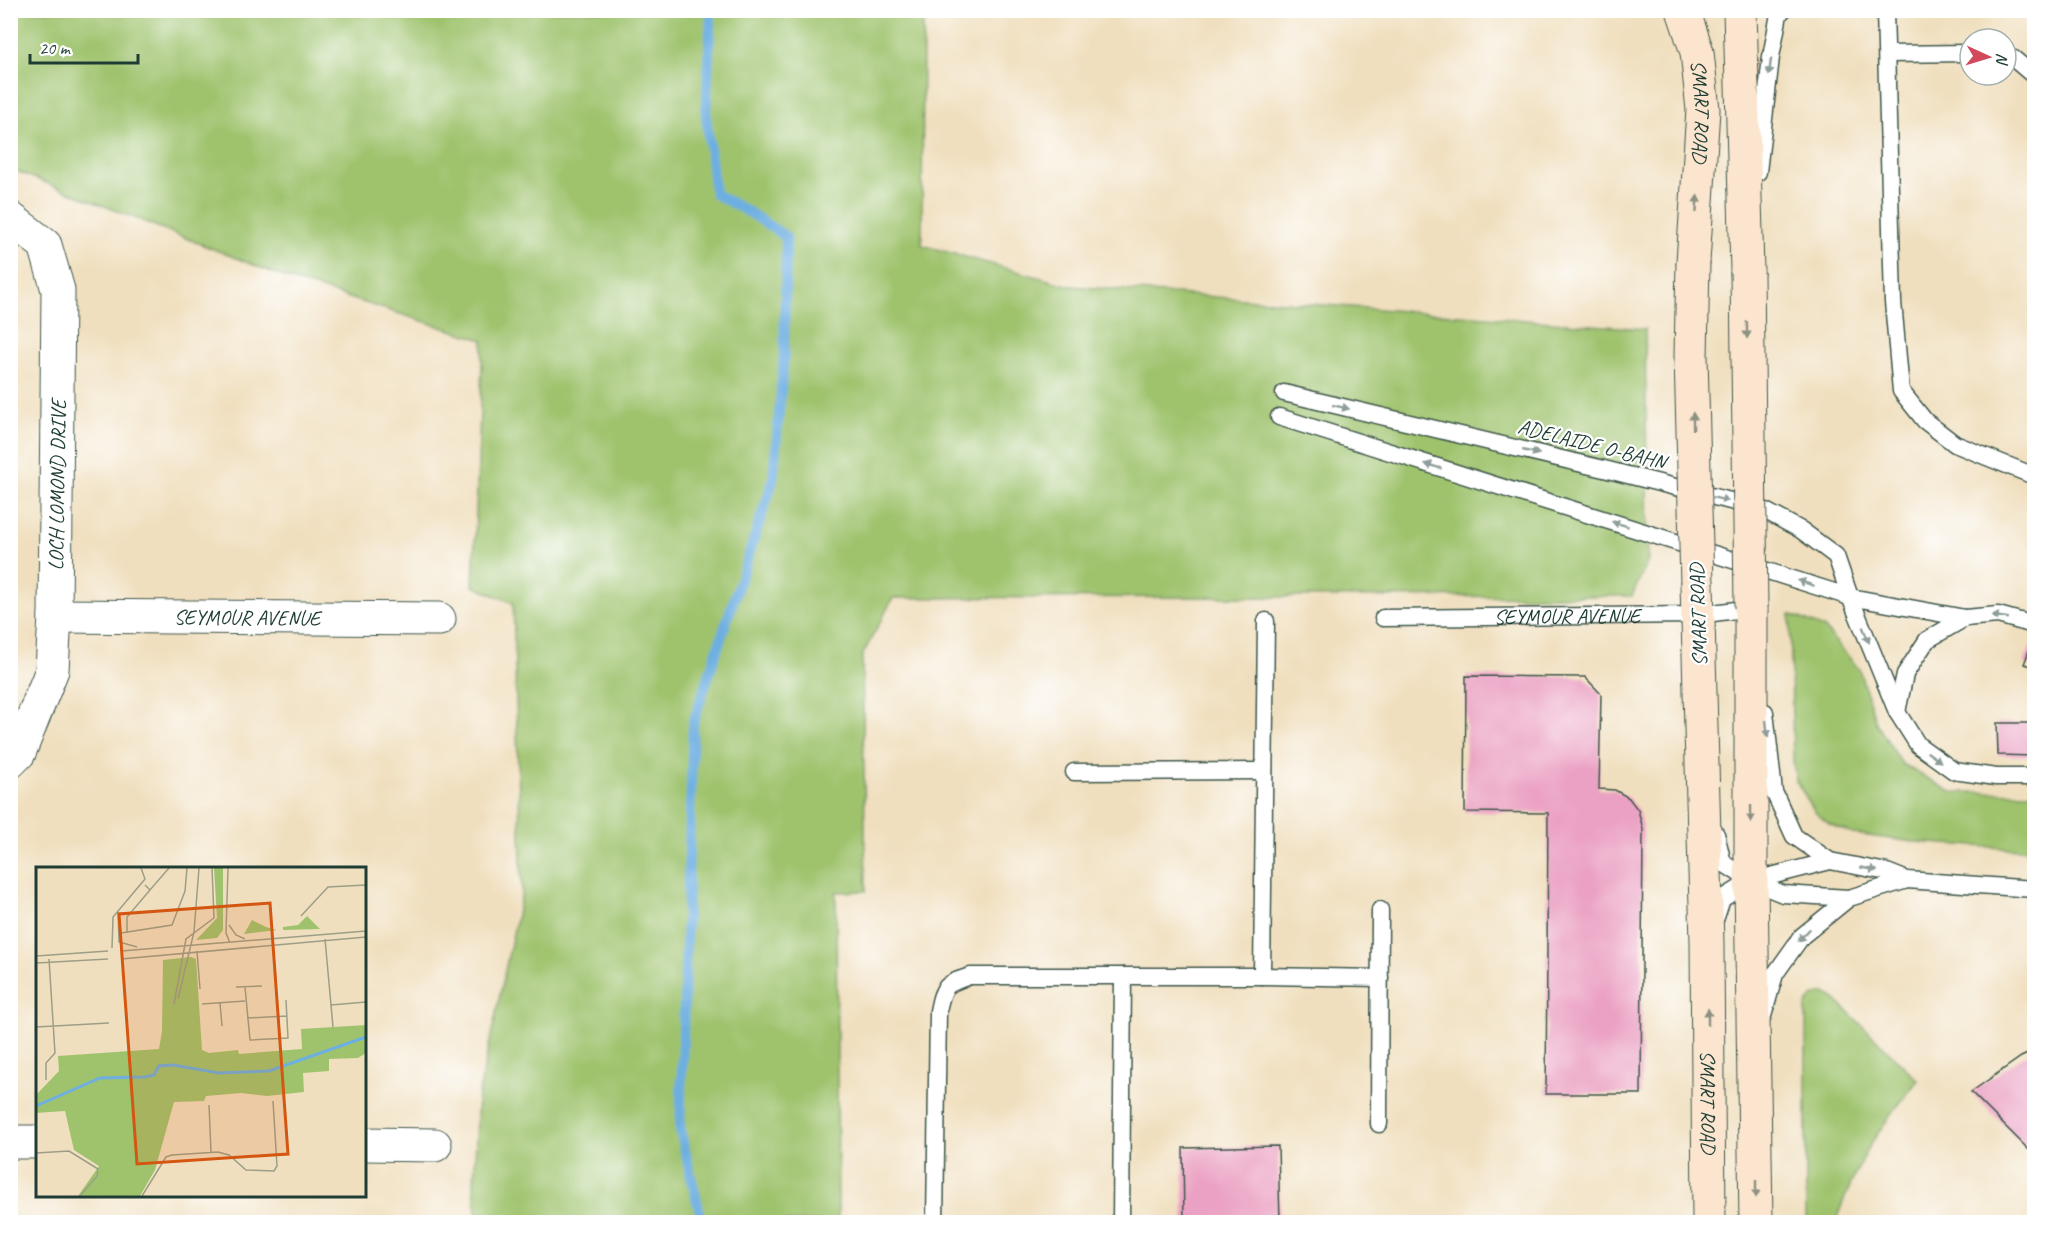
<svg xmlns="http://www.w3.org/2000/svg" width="2045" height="1233" font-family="Caveat,sans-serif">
<rect width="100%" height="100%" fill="#fff"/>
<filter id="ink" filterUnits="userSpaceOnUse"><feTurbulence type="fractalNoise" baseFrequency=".0167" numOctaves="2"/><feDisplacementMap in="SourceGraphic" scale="12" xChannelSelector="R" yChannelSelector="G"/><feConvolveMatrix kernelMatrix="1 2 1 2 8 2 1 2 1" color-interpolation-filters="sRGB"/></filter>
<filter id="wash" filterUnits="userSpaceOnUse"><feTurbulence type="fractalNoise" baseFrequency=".008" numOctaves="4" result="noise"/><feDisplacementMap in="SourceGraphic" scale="24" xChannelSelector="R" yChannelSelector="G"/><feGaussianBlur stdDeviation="1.35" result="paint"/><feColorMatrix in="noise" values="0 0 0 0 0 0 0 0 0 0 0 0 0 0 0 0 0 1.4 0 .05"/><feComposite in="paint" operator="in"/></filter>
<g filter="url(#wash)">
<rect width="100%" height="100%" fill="#f0dfbe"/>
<path fill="#9fc36d" stroke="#5f8050" stroke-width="1.5" d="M10,11H923L922,245L1070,286L1645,329L1648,561L1632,596L893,598L862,656L866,891L836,892L838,1222H477L474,1184L478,1097L522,892L513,603L473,586L483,340L289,279L11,169Z
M1790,614L1824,628L1859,669L1876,723L1902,764L1951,792L2034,793V850L1915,842L1853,834L1829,824L1816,813L1796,781L1793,760Z
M1825,993L1833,997L1918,1080C1901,1102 1882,1124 1868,1149C1855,1173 1845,1197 1835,1222H1806V1008C1809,998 1814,995 1825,993Z"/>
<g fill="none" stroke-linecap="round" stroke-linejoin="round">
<path stroke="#6dafe1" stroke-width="10" d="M702,1222L680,1130L693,723L773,481L784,355L786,237L750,213L715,194L706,116L711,10"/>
</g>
<g id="blocks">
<path fill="#eba1c3" d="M2034,637V667L2024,664Z
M1466,676L1585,677L1601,694L1599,789L1615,790L1629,798L1638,810L1643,829L1641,1094H1546L1548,813L1465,812Z
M1997,723H2034V756L1998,755Z
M2034,1051V1155L1971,1092L2021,1057Z
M1278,1146L1280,1222H1184L1183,1148Z"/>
</g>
</g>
<g filter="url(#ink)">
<use href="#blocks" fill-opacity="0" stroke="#3e5549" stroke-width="1.5"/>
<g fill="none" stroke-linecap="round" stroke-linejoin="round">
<defs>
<g id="service">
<path d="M1885,10L1893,302L1901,391L1925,421L1955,444L2034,476"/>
<path d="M1887,54L1970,53"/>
<path d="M2006,58L2014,59L2034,76"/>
<path d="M1758,172L1771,57L1779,14L1783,10"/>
<path d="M1284,393L1608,470L1762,509L1801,530L1836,556L1850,597L1897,712L1918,745L1954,771L1996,777H2034"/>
<path d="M1279,417L1850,597L1965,618"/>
<path id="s1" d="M1383,618L1698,615L1751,608L1752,612"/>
<path d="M1765,712L1774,792L1794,836L1830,861L1887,872L1907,880L2034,889"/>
<path d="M1897,712L1905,674L1927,640L1965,618L1998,615L2034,625"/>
<path d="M1074,772L1264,771"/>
<path d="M1716,834L1723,863L1751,881L1783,894L1849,898"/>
<path d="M1715,920L1722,899L1751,881L1830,861"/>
<path d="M1262,976L1266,621"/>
<path d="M1763,1016L1775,974L1802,936L1849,898L1907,880"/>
<path d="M1379,1124L1380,910"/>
<path d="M935,1222L938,1011C943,986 945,984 970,976H1262L1380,978"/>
<path d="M1121,1222L1123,976"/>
</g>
<g id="minor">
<path d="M10,218L45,245L58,290L55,616L52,670L19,753L10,762"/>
<path id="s2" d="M55,616L439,619"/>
<path d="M10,1142H38"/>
<path d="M364,1144L435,1145"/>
</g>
<g id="secondary">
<path id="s3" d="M1683,10L1697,52L1703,110L1693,262"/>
<path d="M1740,10L1747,272"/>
<path id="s4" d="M1697,584L1707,943L1709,1222"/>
<path d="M1751,608V881L1756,1222"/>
</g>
</defs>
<use href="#service" stroke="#3e5549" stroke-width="19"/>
<use href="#minor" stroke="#3e5549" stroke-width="35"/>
<use href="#secondary" stroke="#3e5549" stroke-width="35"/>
<use href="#service" stroke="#fff" stroke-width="16"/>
<use href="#minor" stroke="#fff" stroke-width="33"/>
<use href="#secondary" stroke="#fbe5cf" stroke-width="33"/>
<defs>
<path id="secondary-bridge" d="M1693,262L1691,356L1697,584
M1747,272L1751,608"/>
</defs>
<use href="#secondary-bridge" stroke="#3e5549" stroke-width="35" stroke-linecap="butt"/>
<use href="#secondary-bridge" stroke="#fbe5cf" stroke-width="33"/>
</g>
<defs><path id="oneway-solid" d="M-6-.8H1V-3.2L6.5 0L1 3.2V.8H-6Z" transform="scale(1.5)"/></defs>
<g fill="#8f9e9a">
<use href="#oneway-solid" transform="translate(1770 67) rotate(97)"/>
<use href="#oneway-solid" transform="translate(1341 407) rotate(13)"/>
<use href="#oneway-solid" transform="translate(1531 452) rotate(13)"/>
<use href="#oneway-solid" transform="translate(1433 466) rotate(-163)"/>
<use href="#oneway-solid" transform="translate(1720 499) rotate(14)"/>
<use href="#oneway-solid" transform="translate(1620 524) rotate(-163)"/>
<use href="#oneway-solid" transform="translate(1806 583) rotate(-162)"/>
<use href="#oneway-solid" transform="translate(2000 617) rotate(-172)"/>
<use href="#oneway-solid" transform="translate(1866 635) rotate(68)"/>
<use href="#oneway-solid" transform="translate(1767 729) rotate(84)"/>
<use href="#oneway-solid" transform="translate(1934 757) rotate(36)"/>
<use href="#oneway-solid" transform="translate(1869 869) rotate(11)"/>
<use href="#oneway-solid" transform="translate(1804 935) rotate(134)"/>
</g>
<g fill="#8d9182">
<use href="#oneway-solid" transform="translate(1697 204) rotate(-86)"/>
<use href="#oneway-solid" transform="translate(1747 330) rotate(89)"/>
<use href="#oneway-solid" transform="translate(1693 421) rotate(-91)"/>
<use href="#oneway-solid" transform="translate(1751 814) rotate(90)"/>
<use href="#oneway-solid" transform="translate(1708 1017) rotate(-90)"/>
<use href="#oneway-solid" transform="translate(1756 1189) rotate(90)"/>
</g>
</g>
<g text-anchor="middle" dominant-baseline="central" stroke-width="4.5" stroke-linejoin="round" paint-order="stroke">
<g font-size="21" fill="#1f3d34" stroke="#fff">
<text stroke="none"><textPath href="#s3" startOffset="104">SMART ROAD</textPath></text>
<text transform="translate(1592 444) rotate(14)">ADELAIDE O-BAHN</text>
<text transform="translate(57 485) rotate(-89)">LOCH LOMOND DRIVE</text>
<text transform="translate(1698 615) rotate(-92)">SMART ROAD</text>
<text stroke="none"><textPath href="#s1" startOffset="184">SEYMOUR AVENUE</textPath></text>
<text stroke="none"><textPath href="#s2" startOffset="192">SEYMOUR AVENUE</textPath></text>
<text stroke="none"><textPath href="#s4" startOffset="518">SMART ROAD</textPath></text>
</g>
</g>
<g transform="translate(36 867)">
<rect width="330" height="330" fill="#f0dfbe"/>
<path d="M178,1H187V63L181,71L160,73L181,51ZM271,49L284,62L247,63V60L262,58ZM216,53L230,60L241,63L208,67ZM155,90L160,92L166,183L173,186L202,183L203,187L266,182L265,162L330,158V186L322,191L293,192V204L267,206L268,225L231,229L205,226L170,229L168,234L138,235L119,303L104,329H42L63,299L38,283L29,244L0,246V228L23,204L22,189L123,182L126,164L127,93Z" fill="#9fc36d"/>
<path fill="none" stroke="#6dafe1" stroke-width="3" d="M0,239L64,211L109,210L118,208L123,199L137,198L183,206L233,204L330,170"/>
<path fill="none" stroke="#9c9e87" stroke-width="1.5" d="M192,1L190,66L194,76M109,18L114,23L133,1M82,45L83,75L101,80M265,49L292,20L330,18M193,58L200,68L209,72M85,66L136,58L149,24L151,1M91,66V50L114,23M289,72L297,160M76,81L77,50L109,12L105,1M85,84L330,64M161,84L164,122M0,89L72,84M85,92L330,70M0,96L72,92M200,120L226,119M209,120L214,173L252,171L250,133M142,132L158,65L163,1M184,136L186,159M138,137L150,72L178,51L176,1M166,137L209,134M295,138L330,135M211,151L251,149M0,160L73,156M10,213V196L19,186L13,92M173,238L175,285M0,286L33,284L62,302L61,309L44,329M106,329L130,290L136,288L182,285L193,288L210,303L238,304L241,299L237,234"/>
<path fill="#d45610" fill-opacity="0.15" stroke="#d45610" stroke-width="3" d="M234,36L252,287L101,297L83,47Z"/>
<rect width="330" height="330" fill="none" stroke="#1f3d34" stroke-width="3"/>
</g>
<rect width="2045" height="1233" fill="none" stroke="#fff" stroke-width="36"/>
<g transform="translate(1988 57) rotate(94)"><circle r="28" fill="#ffffff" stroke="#a5b1ae" stroke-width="1.5"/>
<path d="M0-4.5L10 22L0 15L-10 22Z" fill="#d1495b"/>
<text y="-9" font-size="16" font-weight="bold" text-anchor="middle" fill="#1f3d34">N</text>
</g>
<path d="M30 54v9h108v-9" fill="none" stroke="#1f3d34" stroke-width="3"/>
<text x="39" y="54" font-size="18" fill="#1f3d34" stroke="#ffffff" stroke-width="4.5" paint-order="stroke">20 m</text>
</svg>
